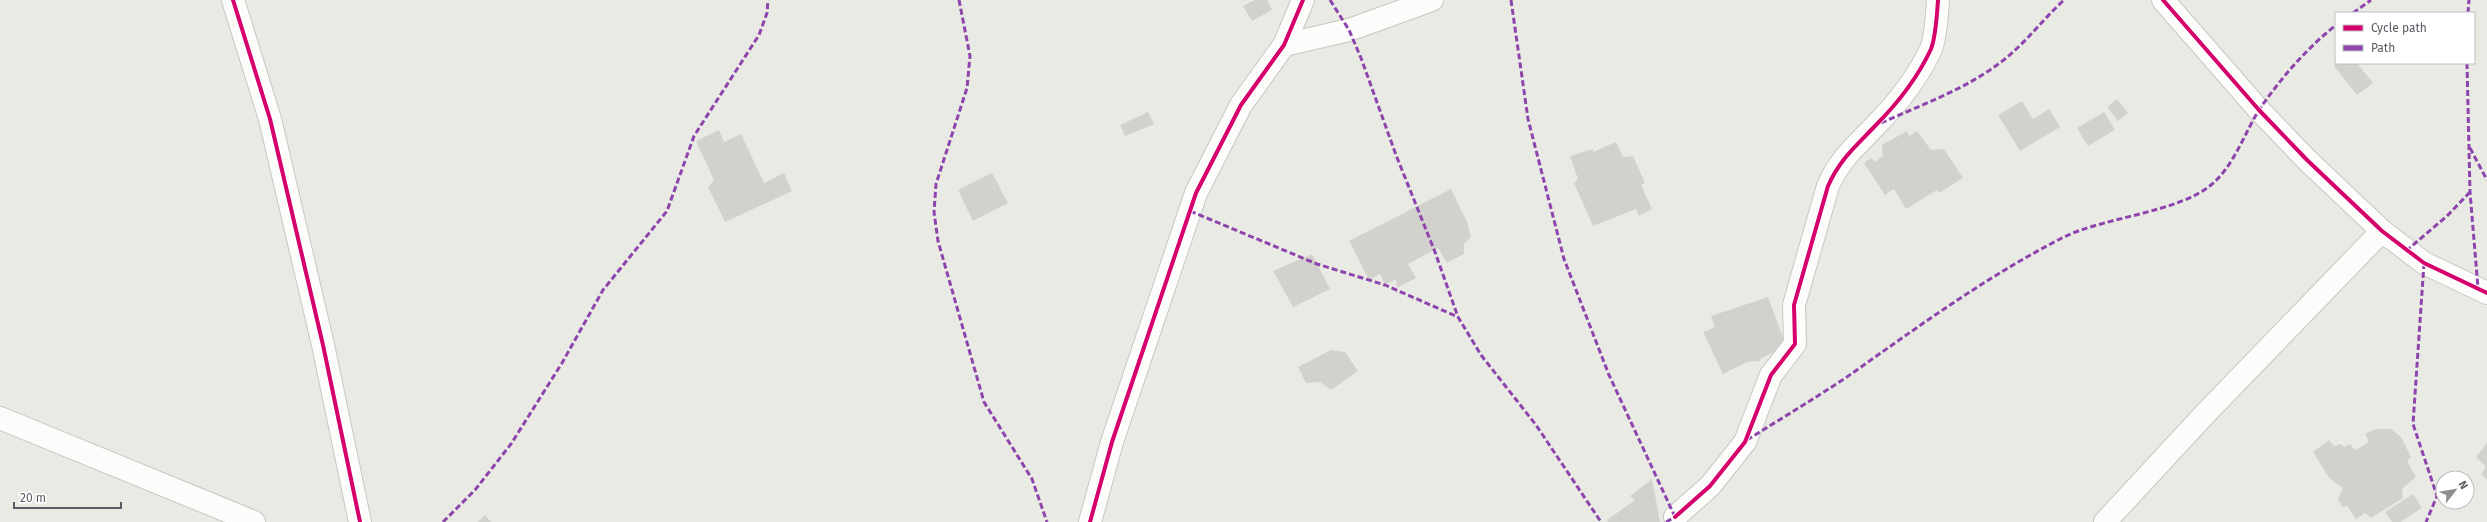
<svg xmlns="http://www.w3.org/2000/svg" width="2487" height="522" font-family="'Fira Sans',sans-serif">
<rect width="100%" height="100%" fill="#eaeae4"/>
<path fill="#d2d1ce" d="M1255,0H1267L1272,10L1252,21L1243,6Z
M2337,63H2357L2373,83L2357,95L2334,66Z
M2117,99L2128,113L2118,121L2107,107Z
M2022,101L2033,119L2049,109L2060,127L2020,151L1998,115Z
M1148,112L1154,124L1125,136L1120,125Z
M2104,112L2115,130L2088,146L2077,128Z
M719,130L724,142L741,134L764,183L784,173L792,191L725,222L708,187L714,180L696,141Z
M1907,131L1909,136L1917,131L1931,150L1944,149L1963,178L1939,193L1937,190L1906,209L1894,189L1885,195L1864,163L1871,158L1875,162L1883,156L1882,145Z
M1616,142L1623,157L1633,156L1645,183L1641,185L1652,209L1639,216L1636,209L1593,226L1574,183L1578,179L1570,156L1593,149V152Z
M992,173L1008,203L973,221L958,190Z
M1451,189L1467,222L1471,237L1464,244V254L1447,263L1438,248L1408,264L1416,278L1397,288L1396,279L1385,285L1380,274L1369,280L1349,241Z
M1312,254L1330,289L1293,307L1273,271Z
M1768,297L1786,346L1761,358L1760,361L1747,362L1723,374L1703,332L1715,327L1711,316Z
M1331,350L1345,352L1358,371L1331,390L1320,382L1306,383L1298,367Z
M2376,429H2391L2401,437L2411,457L2407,461L2416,477L2402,489L2403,498L2371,518L2365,513L2356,519L2347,506L2342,507L2338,499L2343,488L2330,479L2313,452L2329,440L2334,446L2341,444L2344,447L2350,444L2355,450L2359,448L2369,442L2365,434Z
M2487,443V480L2481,474L2486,467L2476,457Z
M1652,479L1660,522H1608L1607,520L1635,500L1630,496Z
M2413,494L2422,508L2400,522H2392L2385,512Z
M485,515L491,522H478Z"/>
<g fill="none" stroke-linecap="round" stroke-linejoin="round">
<defs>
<path id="minor" d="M233,0L270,119L323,345L360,522
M2163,0L2259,110L2307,160L2382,231L2424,263L2487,293
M1284,45L1349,30L1432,0
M0,418L254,522
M1675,517L1710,486L1745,442L1771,375L1795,344L1794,305L1828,186C1840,159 1855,147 1875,126C1897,104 1918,77 1931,49C1936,36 1937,14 1938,0
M1090,522L1112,442L1196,193L1241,105L1284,45L1303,0
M2105,522L2205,414L2382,231"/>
</defs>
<use href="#minor" stroke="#c6c6c5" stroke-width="24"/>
<use href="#minor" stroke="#fcfcfb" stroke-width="22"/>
<path stroke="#8e44ad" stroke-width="3" stroke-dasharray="6 3" stroke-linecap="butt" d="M959,0L970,56L967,88L936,184L934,212L938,241L984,402L1032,479L1047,522
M1330,0L1349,30L1361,58L1396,155L1435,252L1458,317L1481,355L1536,425L1601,522
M1511,0L1528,119L1564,259L1609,375L1676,519
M2353,13L2371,0
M2468,13L2469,0
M2467,63L2470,192L2478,288
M1881,123C1921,105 1966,89 2001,62C2025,44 2042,20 2064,0
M2470,148L2487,180
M1190,211L1317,264L1385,285L1458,317
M2406,251L2447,216L2470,192
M2424,263L2413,424L2437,496L2426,522
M1747,440C1779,420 1812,400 1844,379C1915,329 1984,278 2062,238C2103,217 2177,213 2211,185C2234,166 2244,134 2259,110C2281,78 2306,49 2336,25
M443,522L475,490L511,444L562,363L603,290L667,211L694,136L759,35L767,13L768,0
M1666,522L1675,517"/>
<defs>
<path id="cycleway" d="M233,0L270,119L323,345L360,522
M2163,0L2259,110L2307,160L2382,231L2424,263L2487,293
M1675,517L1710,486L1745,442L1771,375L1795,344L1794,305L1828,186C1840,159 1855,147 1875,126C1897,104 1918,77 1931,49C1936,36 1937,14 1938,0
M1090,522L1112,442L1196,193L1241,105L1284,45L1303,0"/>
</defs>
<use href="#cycleway" stroke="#fff" stroke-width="6"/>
<use href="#cycleway" stroke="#d6006c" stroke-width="4"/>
</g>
<rect x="2335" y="12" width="140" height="52" fill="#ffffff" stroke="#bdbec1"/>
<rect x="2343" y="25" width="20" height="6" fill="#d6006c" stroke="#bdbec1"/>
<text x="2371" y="32" font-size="12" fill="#595c63">Cycle path</text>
<rect x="2343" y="45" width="20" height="6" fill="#8e44ad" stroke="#bdbec1"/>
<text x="2371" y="52" font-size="12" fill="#595c63">Path</text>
<g transform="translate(2455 490) rotate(59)"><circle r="19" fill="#ffffff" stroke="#bdbec1"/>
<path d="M0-3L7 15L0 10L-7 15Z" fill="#8c8e90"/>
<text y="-6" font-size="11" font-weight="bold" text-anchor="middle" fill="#595c63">N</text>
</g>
<path d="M14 502v6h107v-6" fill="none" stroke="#595c63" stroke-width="2"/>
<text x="20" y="502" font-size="12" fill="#595c63" stroke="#ffffff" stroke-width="3" paint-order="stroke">20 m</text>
</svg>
